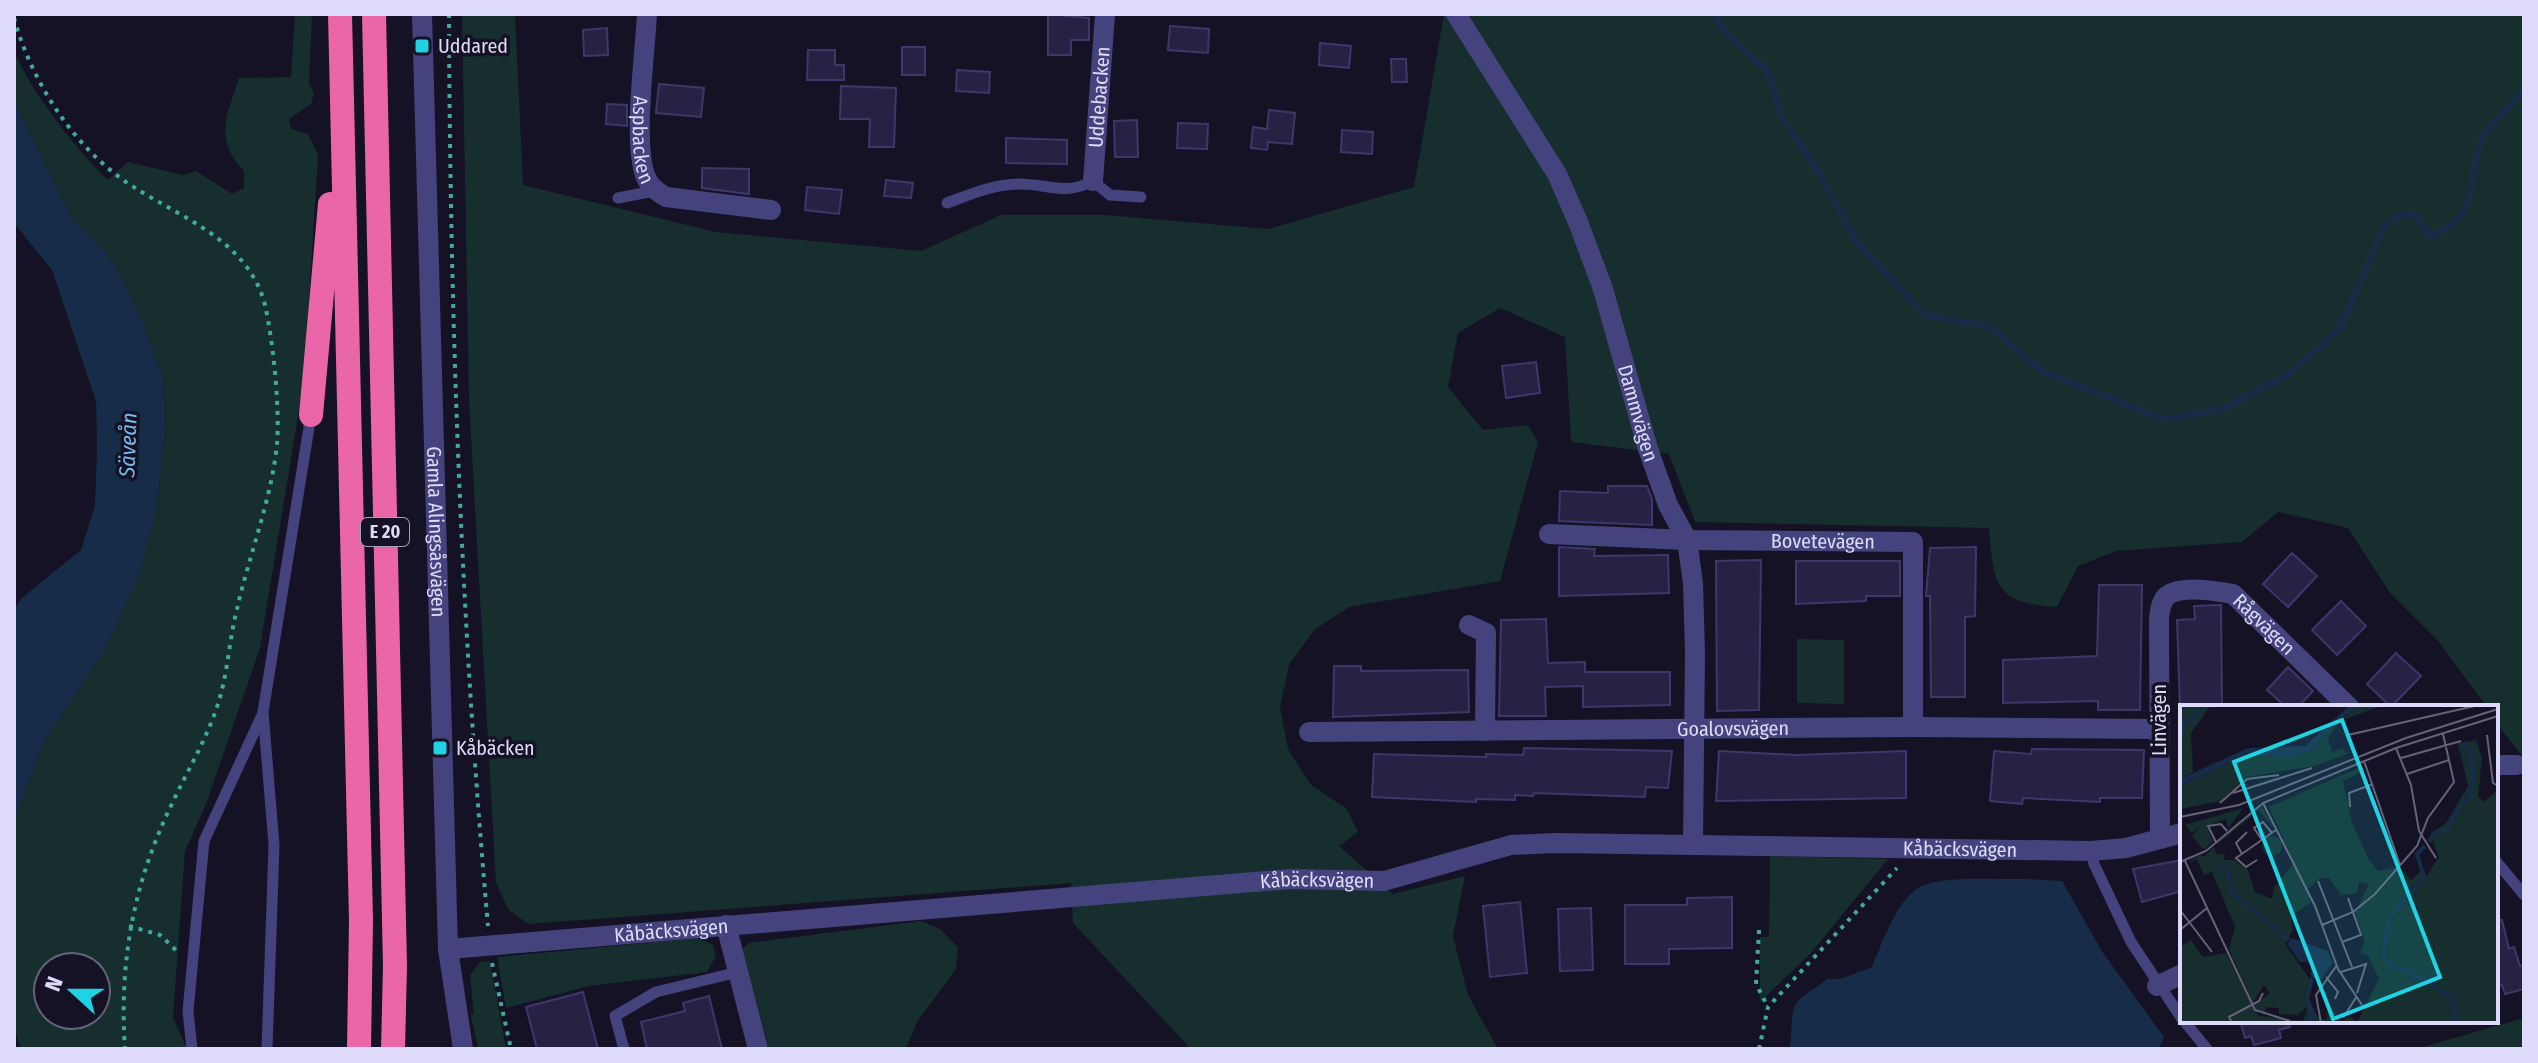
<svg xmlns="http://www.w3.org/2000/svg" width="2538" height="1063" font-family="'Fira Sans Condensed',sans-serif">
<rect width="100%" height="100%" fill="#151225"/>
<path fill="#162e2d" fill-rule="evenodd" d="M295,14H312L309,83L314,93L311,104L289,119L291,129L308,134L318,155L304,379L260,648L206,804L185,851L173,1017L187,1049H21L14,1027V823L43,743L106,648L157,507L165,428L163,378L143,323L115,264L68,211L14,102V52C33,93 75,149 108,180L128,162L183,175L196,171L232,194L244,188V171C213,140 227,115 239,78L291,77ZM48,967H96V1015H48Z
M462,14H515L523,185L716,232L921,251L1001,215H1105L1268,229L1414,187L1444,14H2524V758L2496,723V707H2487L2438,641L2390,593L2348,528L2278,512L2242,542L2116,551L2078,566L2057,607C1994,604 1993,582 1989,528L1695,522L1669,454L1571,442L1565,337L1500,308L1458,333L1448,387L1483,430L1528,425L1538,442L1500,581L1349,607L1314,630L1289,665L1280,707L1288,749L1311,785L1347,809L1358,832L1339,846L1393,894L1465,876L1453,936L1468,995L1498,1049H1191L1073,923L1071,883L528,924L508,909L496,883L469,400Z
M1797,639L1844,640V704L1797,703Z
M1770,856L1888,859L1811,953L1760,1002V937H1769Z
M921,921L940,929L958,947L956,969L917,1022L906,1049H769L742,949L749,943Z
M698,938L713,945L716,956L707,972L589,986L506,1008L497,957Z
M490,961L506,1049H478L471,1015L474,1014L470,975L480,962Z
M2524,1018V1049H2416Z"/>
<path fill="#172c49" d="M14,102L68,211L115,264L143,323L163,378L165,428L157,507L139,575L106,648L43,743L14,823V610L22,598L81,550L95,506L97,447L96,401L52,270L14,223Z
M2027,879L2062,881L2103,953L2164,1037L2158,1049H1789C1794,1033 1787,1011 1801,998C1808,991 1819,987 1827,979H1840L1872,967C1882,943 1894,907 1915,890C1935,874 2000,880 2027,879Z"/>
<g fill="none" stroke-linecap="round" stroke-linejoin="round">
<path stroke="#172c49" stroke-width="6" d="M1715,14L1723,29L1768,72L1784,122L1813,162L1856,241L1925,315L1990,327L2042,371L2163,419L2222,409L2289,374L2340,329L2384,226L2399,215L2414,214L2430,236C2487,217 2462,172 2486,132C2496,117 2512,103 2524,90"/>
</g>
<path fill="#272143" stroke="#3f366c" stroke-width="2" d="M1048,14L1089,18V40H1071V55H1048Z
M1170,26L1209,29L1208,53L1168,50Z
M607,28L608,55L584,56L583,30Z
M1320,43L1351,46L1349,68L1319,65Z
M902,47H925V75H902Z
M808,50H835V65H844V80H807Z
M1391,59H1406L1407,82H1392Z
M957,70L990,72L989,93L956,91Z
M659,84L704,88L701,117L656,113Z
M841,86L896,88L894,147H869L870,119H840Z
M607,104L627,105V126L606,124Z
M1269,110L1295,113L1292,144L1268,142L1267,150L1251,148L1253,127L1267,129Z
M1137,120L1138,157H1115L1114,121Z
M1178,123L1208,124L1207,149L1177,148Z
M1342,130L1373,132L1372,154L1341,152Z
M1006,138L1067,140V164L1006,163Z
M702,168L749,169V194L702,188Z
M886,180L913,183L911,198L884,196Z
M807,187L842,190L839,214L805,210Z
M1536,362L1540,393L1506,398L1502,366Z
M1608,486H1647L1652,499V525L1559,521L1560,491L1608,493Z
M1559,547L1595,549L1594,556L1668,555L1669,593L1559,596Z
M1976,547L1975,616L1965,617V697H1931L1930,596H1926L1930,548Z
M2292,553L2317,576L2288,607L2263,584Z
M1761,560L1759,710L1717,711L1716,561Z
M1796,561H1900V596H1866V601L1796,604Z
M2099,585H2142L2140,710H2098V701L2003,703V660L2097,656Z
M2341,601L2366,626L2337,655L2312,630Z
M2221,605L2222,707H2180L2177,620L2195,619L2194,606Z
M1546,619L1548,663L1585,662V672H1670V705L1583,707V686L1545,687L1546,716H1499L1501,620Z
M2396,653L2421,676L2391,707L2367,684Z
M1334,666H1361V671L1468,670L1469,712L1333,717Z
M2288,667L2313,691L2298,707H2286L2267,690Z
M1524,748L1672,751L1668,788L1646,787L1645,797L1534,793L1533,796L1515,795V800L1476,799V802L1372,797L1374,754L1486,757V754L1523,755Z
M2032,749L2144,750L2142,798H2100V802L2023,798L2022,804L1990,801L1994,751L2031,754Z
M1719,751L1796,755L1906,751V798L1716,801Z
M2182,860V891L2142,902L2133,869Z
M1732,897V948L1669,949V964H1625V905H1687V898Z
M1520,902L1527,973L1490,977L1483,906Z
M1591,908L1593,970L1560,971L1558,909Z
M2496,920H2502L2509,949L2514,947L2520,966L2524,965V989L2505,994L2502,985L2496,987Z
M583,992L598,1049H537L526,1007Z
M709,996L722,1049H647L641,1022L685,1011L683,1003Z
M2240,1021H2289L2290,1027L2279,1030L2281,1038L2254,1045L2251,1036L2245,1038Z"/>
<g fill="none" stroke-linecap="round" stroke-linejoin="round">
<path stroke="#40aaa1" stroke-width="4" stroke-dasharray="4 6" stroke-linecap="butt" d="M449,14C450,318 461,623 488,926
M14,18C30,76 66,135 114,173C165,214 246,232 265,305C273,340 280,408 277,444C272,497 249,556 237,609C229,640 228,673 218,704C206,741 186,773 170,808C133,885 119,964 125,1049
M129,926L160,935L179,953
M1759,930L1756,984L1768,1007
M492,963L511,1049
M1759,1049L1768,1007L1897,868"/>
<path stroke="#44437e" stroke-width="11" d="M618,198L654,191
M947,203C971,194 994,184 1020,184C1049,184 1065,196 1093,181L1110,195L1141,197
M2091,851L2094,864L2131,942L2182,1019
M2496,861L2524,895
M2184,1021L2207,1049
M192,1049L188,1011L204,841L263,713
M267,1049L274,845L263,712L311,415
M624,1049L615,1016L656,992L738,972"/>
<g stroke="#44437e" stroke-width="20">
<path id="s1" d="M647,14C645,54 633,140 645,175C649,186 656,191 666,197L771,210"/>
<path id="s2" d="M1456,14L1557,174L1578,222L1603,289L1648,449L1668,505L1687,540L1693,583L1695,653L1693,844"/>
<path id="s3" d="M1093,181L1105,14"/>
<path id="s4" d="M1549,534L1687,540L1913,542V727"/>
<path d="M1469,625L1486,633L1485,731"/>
<path id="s5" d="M1309,732L1913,727L2159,729"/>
<path d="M2496,765H2517"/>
<path id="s6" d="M2160,839L2159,618C2160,610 2161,600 2168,595C2183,585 2217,591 2233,594L2349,707"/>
<path d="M726,925L758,1049"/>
<path id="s7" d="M448,949L1291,879L1384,881L1511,845L1555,843L2091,851L2126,848L2182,833"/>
<path d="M2157,986L2182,974"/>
</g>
<path stroke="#44437e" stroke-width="20" id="s8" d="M422,14L448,949L463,1049"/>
<path stroke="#eb65a9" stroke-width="24" d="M340,14L361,920L359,1049
M374,14L395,966L393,1049
M311,415L330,204"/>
</g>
<g fill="#20d3e2" stroke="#151225" stroke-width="3">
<rect x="414" y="38" width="16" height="16" rx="4"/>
<rect x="432" y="740" width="16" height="16" rx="4"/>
</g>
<g text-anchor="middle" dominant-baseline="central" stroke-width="7" stroke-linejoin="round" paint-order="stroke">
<rect fill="#151225" stroke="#a29fba" stroke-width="2" x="361" y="518" width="48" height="28" rx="6"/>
<g font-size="18" font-weight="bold" fill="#dedbfa">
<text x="385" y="532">E 20</text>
</g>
<g font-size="20" fill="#dedbfa" stroke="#151225" text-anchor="start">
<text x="438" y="46">Uddared</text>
<text x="456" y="748">Kåbäcken</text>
</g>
<g font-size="20" fill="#dedbfa" stroke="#151225">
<text stroke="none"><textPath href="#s3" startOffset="84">Uddebacken</textPath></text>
<text stroke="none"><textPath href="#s1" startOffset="126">Aspbacken</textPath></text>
<text stroke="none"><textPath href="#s2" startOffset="442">Dammvägen</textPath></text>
<text stroke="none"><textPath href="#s8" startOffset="518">Gamla Alingsåsvägen</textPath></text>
<text stroke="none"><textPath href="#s4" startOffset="274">Bovetevägen</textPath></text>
<text stroke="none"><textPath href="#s6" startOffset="356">Rågvägen</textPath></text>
<text transform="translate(2159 720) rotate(-90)">Linvägen</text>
<text stroke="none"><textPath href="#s5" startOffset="424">Goalovsvägen</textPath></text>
<text stroke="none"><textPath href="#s7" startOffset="1520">Kåbäcksvägen</textPath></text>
<text stroke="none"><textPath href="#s7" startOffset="872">Kåbäcksvägen</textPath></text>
<text stroke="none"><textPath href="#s7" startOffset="224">Kåbäcksvägen</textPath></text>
</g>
<g font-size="22" font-style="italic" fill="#76b9ed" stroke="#151225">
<text transform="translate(128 445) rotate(-88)">Säveån</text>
</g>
</g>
<g transform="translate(2180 705)">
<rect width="318" height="318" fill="#151225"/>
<path d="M2,0H31L11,28L13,67L0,74ZM182,0H204L160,16L148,33L152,47L163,43L165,48L175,46L135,61L66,72L41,96L0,104V81L67,50L130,47L158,15ZM296,35L302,53L298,91L303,97L318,85V318H0V242L11,235L23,252L46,248L79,311L123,316L127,306L126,302L118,310L99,309V303L86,302L85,310L77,305L74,300L90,288L84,280L73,298L49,244L55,222L32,167L24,170L17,154L8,157L21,150L24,152L58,118L82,101L94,124L79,105L34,142L37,150L45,148L44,155H54L68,165L75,187L92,194L94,182L114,158L89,102L183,61L184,66L163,76L172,118L188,153L198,166L219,162L231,175L243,164L246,172L259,152L250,129L266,118L288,81L278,38ZM149,173L161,190L177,188L179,177L189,179L175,207L185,237L180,247L188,251L199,274L177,317L169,311L162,316L148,299L147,314L140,315L129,296L131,276L105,239L113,225L111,211L130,198L128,184L140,173ZM63,103L48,123L46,114L27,121L33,136L24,145L12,131L21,120L12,128L5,120ZM82 141a10 10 0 1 1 20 0a10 10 0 1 1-20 0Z" fill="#162e2d" fill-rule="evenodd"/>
<path d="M170,0H182L158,15L130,47L109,52L67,50L0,81V74L68,43L125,41ZM112,233L148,246L153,258L141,275L131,272V256L120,257L114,249L107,239Z" fill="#172c49"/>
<path fill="none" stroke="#172c49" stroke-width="4" d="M0,30L5,16L13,15L20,0M249,137L255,127L268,125L278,102L289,94L293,64L290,45L282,39M245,141L237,149L244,172L209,213L203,251L213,262L233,267L234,272L254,276L255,283L273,293L276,318M39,160L47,165L52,187L109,235M127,318L134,310L127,294L132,273"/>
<path fill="none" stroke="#65627a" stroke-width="2" d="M168,30L299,0M307,30L313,78L318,81M216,43L231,80L239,126L256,153M221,53L281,36M184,56L220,160M227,69L269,55M53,88L132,63M40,98L67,74L99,70M83,98L135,201L158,264L182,300M170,102L169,88L193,79M0,112L59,100L226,33L318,4M82,135L74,123L83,117L92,128M36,137L28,121L41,119L47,126M62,149L56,138L67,127M77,155L66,162L56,153L96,125M5,156L75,305L110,316M0,157L26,146L83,98L216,43L318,11M138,176L172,262M0,205L32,247M142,220L173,207L195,189L237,141L248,113L274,77L263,29M0,225L27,203M162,237L181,230L168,193M161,267L186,259L177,288M146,272L158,287L155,294M163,313L177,291M52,318L49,312L79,296L83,288M141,318L136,290L157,260"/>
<path fill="#20d3e2" fill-opacity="0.15" stroke="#20d3e2" stroke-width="4" d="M162,15L260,272L153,314L54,57Z"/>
<rect width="318" height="318" fill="none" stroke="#dedbfa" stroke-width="4"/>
</g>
<rect width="2538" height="1063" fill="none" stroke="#dedbfa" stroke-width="32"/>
<g transform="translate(72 991) rotate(291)"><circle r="38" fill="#151225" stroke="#65627a" stroke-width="2"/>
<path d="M0-6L14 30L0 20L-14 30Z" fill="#20d3e2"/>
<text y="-12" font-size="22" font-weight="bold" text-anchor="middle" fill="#dedbfa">N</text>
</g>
</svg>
